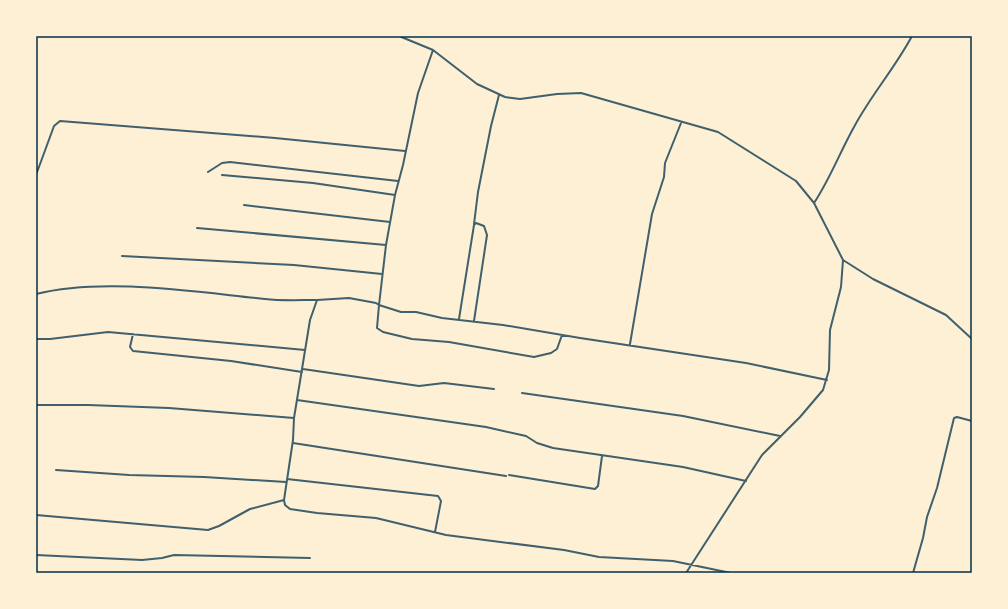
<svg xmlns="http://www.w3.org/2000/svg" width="1008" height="609" font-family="Rubik,sans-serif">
<rect width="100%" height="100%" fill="#fdf0d5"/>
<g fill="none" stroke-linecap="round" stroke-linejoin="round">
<path stroke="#3f606c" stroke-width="2" d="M399,36L433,50L477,84L505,97L520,99L557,94L581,93L718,132L796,181L814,203L843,260L873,279L946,315L972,339
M433,50L418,93L403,165L395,195L386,245L379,305L401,312H416L442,318L503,325L580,338L746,363L827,380
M208,172L222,163L230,162L398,181
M36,175L54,126L60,121L275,138L405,151
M222,175L313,183L395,195
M814,203C830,179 840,152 854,127C871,95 895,68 912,36
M244,205L390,222
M474,224L478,192L491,126L499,95
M197,228L386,245
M122,256L294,265L382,274
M36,294C104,277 195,292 265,299C281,301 300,300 317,300
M459,319L474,225L476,223L484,226L487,235L474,321
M133,334L130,347L133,351L231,361L302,372
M562,335L557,349L551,353L534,357L449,342L412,339L383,332L377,328L379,305L376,303L349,298L317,300L310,320L294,418L293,440L284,500L285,505L290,509L317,513L376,518L446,535L564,550L599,557L673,561L731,573
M36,339H50L108,332L305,350
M630,344L652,214L664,177L665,163L681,123
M303,369L419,386L444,383L494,389
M522,393L683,416L780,436
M297,400L486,427L526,436L537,443L553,448L683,467L746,481
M36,405H88L169,408L294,418
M293,443L506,476
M56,470L129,475L204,477L286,482
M509,475L595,489L598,486L602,456
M287,479L438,496L441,501L435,532
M36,515L208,530L219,526L250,509L284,500
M36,555L142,560L162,558L174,555L310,558
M686,573L762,455L800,417L823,390L829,370L830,330L841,287L843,260
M913,573L923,538L927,517L937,488L954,418L957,417L972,421"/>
</g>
<rect width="1008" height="609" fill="none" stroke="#fdf0d5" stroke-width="74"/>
<rect x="37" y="37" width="934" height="535" fill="none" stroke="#003049" stroke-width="1.5"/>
</svg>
